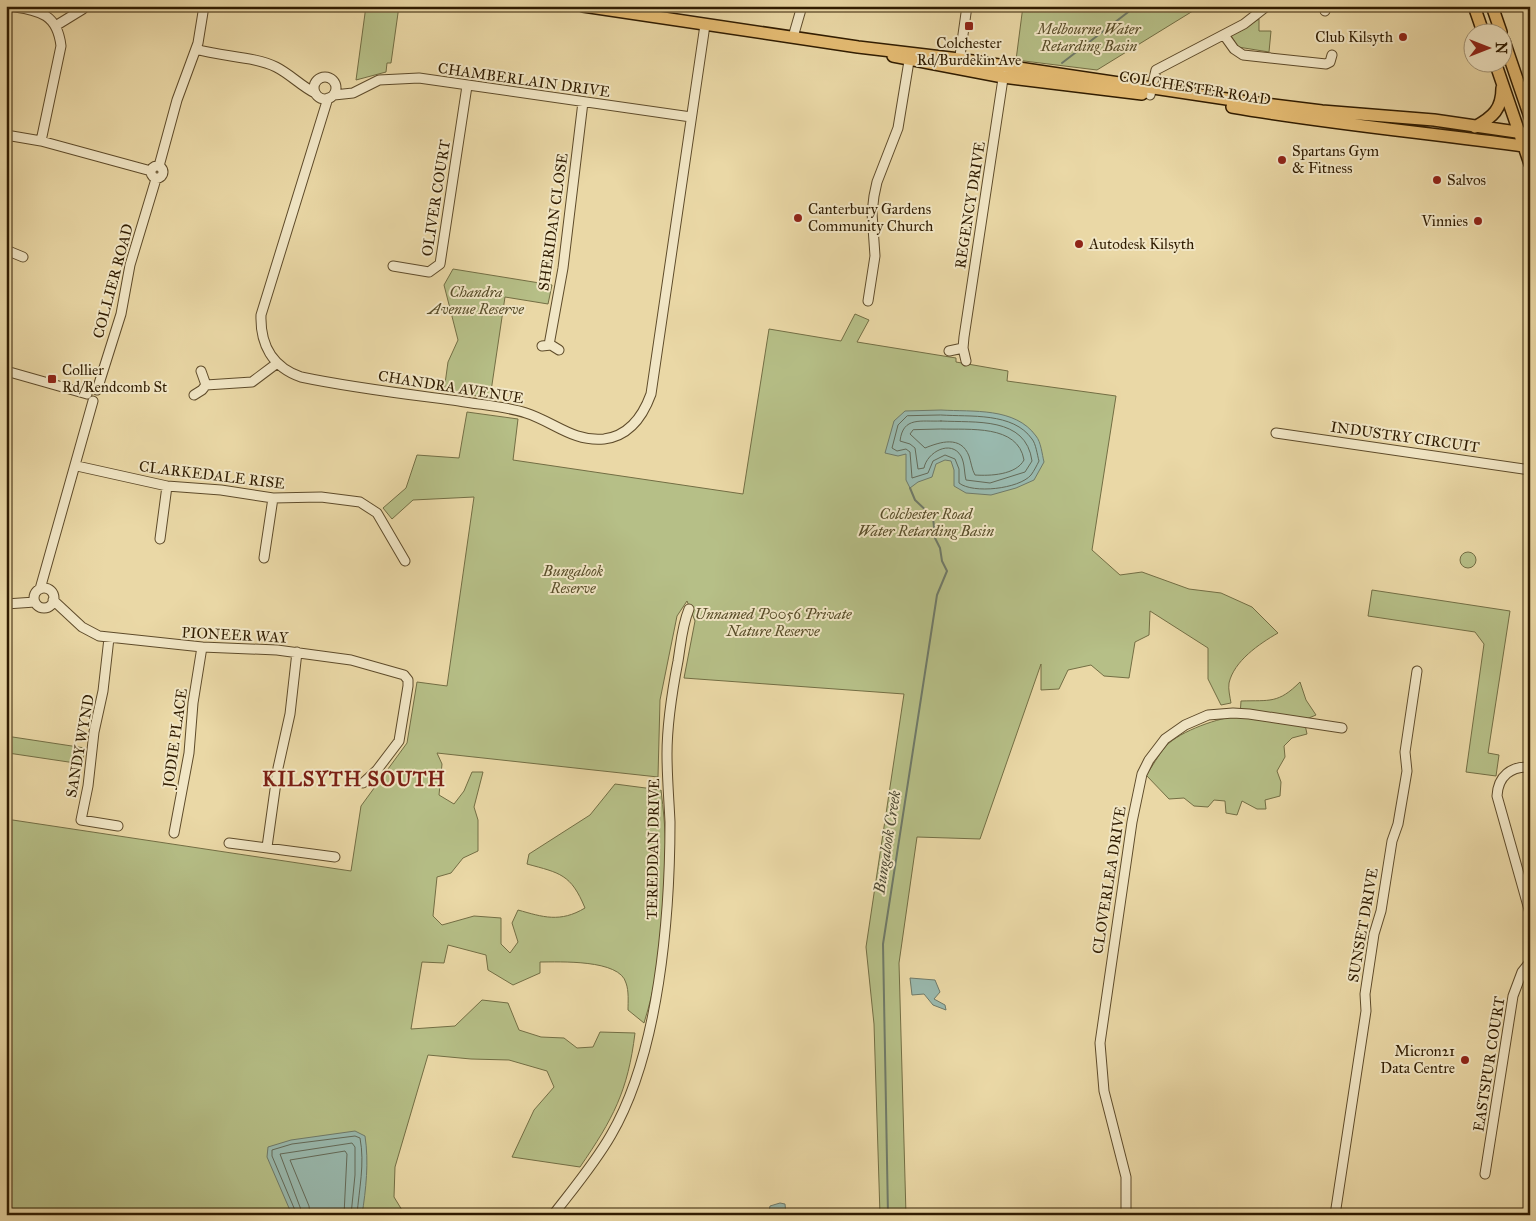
<svg xmlns="http://www.w3.org/2000/svg" width="1536" height="1221" font-family="'IM FELL Great Primer',serif">
<rect width="100%" height="100%" fill="#ead8a6"/>
<filter id="stains"><feTurbulence type="fractalNoise" baseFrequency=".004" numOctaves="4"/><feColorMatrix values="0 0 0 0 .2 0 0 0 0 .09 0 0 0 0 .02 0 0 0 .5 -.17"/></filter>
<radialGradient id="worn" r=".72"><stop offset=".6" stop-color="#630" stop-opacity="0"/><stop offset="1" stop-color="#630" stop-opacity=".3"/></radialGradient>
<path fill="#b6bf87" stroke="#736e44" d="M366,6H399L391,63H387L386,72L356,80Z
M1023,6H1201L1097,70L1016,60Z
M1259,19V31H1271L1269,52L1238,47L1231,36Z
M453,269L552,285L548,304L505,297L490,398L444,391L448,362L458,340L444,285Z
M855,314L869,320L857,342L956,358V362L1008,371L1007,381L1116,396L1092,550L1120,575L1142,572L1189,589L1221,593L1252,607L1278,633C1259,644 1234,661 1229,683C1228,689 1230,697 1231,703L1221,705L1208,679V648L1150,611L1149,635L1135,642L1129,678L1104,676L1091,665L1068,670L1059,689L1041,690V664L980,839L917,837L899,963L906,1215H880L874,1024L866,947L904,694L684,678L695,621L687,601L677,616L660,700L658,777L437,753L442,764L439,795L454,804L464,791L472,772H483L474,807L478,820V851L463,858L451,873L437,877L433,916L442,925L474,916L501,918V944L510,953L518,942L512,923L518,910C543,917 560,923 585,908C571,874 560,873 527,864L529,854L590,815L615,784L661,790C671,867 667,949 644,1023L628,1010C628,1002 629,991 626,983C620,959 559,962 540,962V973L513,985L488,970L486,955L448,945L444,963L422,962L411,1029L455,1026L482,1000L508,1003L519,1030L541,1037L564,1038L577,1048L593,1047L600,1032L635,1033C628,1091 613,1119 580,1167L512,1157L534,1110L554,1087L547,1071L509,1060L471,1059L428,1055L395,1167L394,1197L405,1215H6V819L351,871L361,806L407,743L417,682L447,686L474,497L413,500L392,519L383,508L406,488L417,455L459,458L467,412L518,419L513,460L743,494L769,329L841,341Z
M1460 560a8 8 0 1 1 16 0a8 8 0 1 1-16 0Z
M1372,590L1510,611L1488,753L1499,755L1496,776L1466,772L1484,644L1475,632L1368,616Z
M1300,682L1306,700L1316,715L1304,720L1307,734L1292,738L1284,746L1285,757L1277,771L1281,782L1280,796L1265,800L1266,809H1257L1242,801L1237,815L1226,813L1225,801L1214,800L1208,807L1194,806L1184,798L1169,799L1146,775C1153,766 1158,755 1166,746C1180,731 1220,717 1240,716L1241,701C1270,700 1278,704 1300,682Z
M6,736L85,748L82,764L8,753Z"/>
<path fill="#99b9ae" stroke="#6f7a69" d="M941,410C973,412 1015,407 1036,436C1041,442 1042,454 1044,462L1034,480L1016,488L991,495L966,493L954,486V470L951,461L945,460L936,464L932,477L918,482L910,488L906,480V454L898,456L885,453L894,421L905,411Z
M910,978L935,980L940,992L934,999L945,1005L946,1010L933,1005L924,994L912,995Z
M355,1131L365,1136C369,1162 366,1189 362,1215H292L267,1157L268,1147L291,1140Z
M780,1203L785,1204L786,1215L772,1214L769,1211L770,1206Z"/>
<g fill="none" stroke-linecap="round" stroke-linejoin="round">
<path stroke="#646a58" stroke-width="1" d="M941,415C970,417 1013,412 1032,439C1036,444 1037,454 1039,461C1037,465 1034,471 1031,475C1019,489 973,494 959,483V469L955,459L945,455L933,461L928,473L912,478L910,452L906,449L897,451L892,448L898,425L907,416Z
M941,421C975,423 1026,416 1032,461L1025,472L990,483L966,480C964,472 965,464 961,456C951,439 927,452 924,468L918,469L915,448L910,444L900,441C903,416 921,422 941,421Z
M941,429C969,430 1018,424 1024,460C1016,475 990,476 975,475C972,470 971,462 969,456C961,435 940,442 925,448L910,434L913,430Z
M297,1215L272,1156V1150L292,1144L355,1136L360,1138C365,1164 359,1189 357,1215
M303,1215L280,1154L352,1143L355,1147V1175L351,1215
M310,1215L309,1206L290,1160L345,1151L347,1154L344,1215"/>
<path stroke="#6f7a69" stroke-width="2" d="M1062,63L1136,6
M888,1215L883,944L937,595L947,571L942,561L940,548L935,538L933,517L915,500L910,488"/>
<defs>
<path id="minor" d="M9,6C38,11 57,12 61,46L41,141
M1324,6L1325,11
M57,25L83,9
M1224,35L1234,49L1243,55L1326,64L1330,62L1332,55
M793,37L802,6
M196,49C221,57 254,56 276,67C290,74 301,86 315,93
M959,63L967,6
M314 88a11 11 0 1 1 22 0a11 11 0 1 1-22 0Z
M334,95L353,93L379,80L419,78L691,117
M1150,95L1156,70L1244,24L1267,6
M328,98L261,315C260,344 272,367 301,377C353,388 406,394 459,401C481,405 505,406 526,413C554,422 573,442 604,439C629,436 643,416 651,394L705,25
M6,135L41,141L151,171
M151 172a6 6 0 1 1 12 0a6 6 0 1 1-12 0Z
M159,166L177,100L198,43L204,6
M6,250L23,257
M393,266L429,272L440,264L467,86
M868,301L875,256L872,213L874,196L877,182L898,128L910,55
M549,345L563,268L583,102
M542,346L551,345L559,350
M949,351L963,348
M966,361L963,348L964,337L1004,72
M6,371L87,394
M206,385L252,382L276,364
M97,390L121,314L130,265L156,179
M194,395L202,390L206,385L201,371
M1276,433L1530,470
M77,466L167,486L221,490L273,498L321,497L360,502L377,513L405,561
M160,539L167,486
M264,558L273,498
M34 598a10 10 0 1 1 20 0a10 10 0 1 1-20 0Z
M40,589L93,401
M53,600L82,627L99,636L202,647L277,650L351,660L404,675L408,680V686L399,741L377,770L363,783
M6,604L35,602
M109,638L103,691L94,732L88,786L81,820L118,826
M1530,767C1511,766 1498,776 1497,796L1530,913
M174,833L189,753L193,703L202,647
M229,843L335,857
M267,847L278,768L290,714L297,652
M1485,1174L1513,996L1522,972L1530,962
M553,1215C573,1189 595,1163 611,1135C659,1053 670,916 670,822C669,800 667,777 667,754C667,723 672,692 678,661C681,643 682,626 689,609
M1126,1215V1177L1104,1091L1100,1043L1132,822L1142,774L1149,760L1165,739L1185,725L1208,715L1233,713L1249,714L1342,728
M1335,1215L1366,1011L1365,994L1374,934L1381,911L1392,841L1398,824L1407,771L1405,752L1417,671"/>
<path id="major" d="M583,6L858,47L959,59L1240,101L1322,111L1434,120L1530,134
M1474,6L1483,32
M1492,6L1501,32
M1504,41L1530,117
M893,56L1003,77L1142,94
M1495,62L1530,164
M1232,107C1330,124 1431,133 1530,147
M1475,127C1493,117 1502,109 1502,88"/>
</defs>
<use href="#minor" stroke="#5e4b2a" stroke-width="11"/>
<use href="#major" stroke="#301c01" stroke-width="14"/>
<use href="#minor" stroke="#f1e6c5" stroke-width="9"/>
<use href="#major" stroke="#e5bc73" stroke-width="11"/>
</g>
<g fill="#8f2418" stroke="#f1e6c5" stroke-width="2">
<rect x="964" y="21" width="10" height="10" rx="2.5"/>
<circle cx="1403" cy="37" r="5"/>
<circle cx="1282" cy="160" r="5"/>
<circle cx="1437" cy="180" r="5"/>
<circle cx="798" cy="218" r="5"/>
<circle cx="1478" cy="221" r="5"/>
<circle cx="1079" cy="244" r="5"/>
<rect x="47" y="374" width="10" height="10" rx="2.5"/>
<circle cx="1465" cy="1060" r="5"/>
</g>
<g text-anchor="middle" dominant-baseline="central" stroke-width="4" stroke-linejoin="round" paint-order="stroke">
<g font-size="15" font-style="italic" fill="#584d29" stroke="#f1e6c5">
<text x="1089" y="29">Melbourne Water<tspan x="1089" dy="17">Retarding Basin</tspan></text>
<text x="476" y="292">Chandra<tspan x="476" dy="17">Avenue Reserve</tspan></text>
<text x="926" y="514">Colchester Road<tspan x="926" dy="17">Water Retarding Basin</tspan></text>
<text x="573" y="571">Bungalook<tspan x="573" dy="17">Reserve</tspan></text>
<text x="773" y="614">Unnamed P0056 Private<tspan x="773" dy="17">Nature Reserve</tspan></text>
</g>
<g font-size="15" fill="#301c01" stroke="#f1e6c5" text-anchor="start">
<text x="1393" y="37" text-anchor="end">Club Kilsyth</text>
<text x="969" y="43" text-anchor="middle">Colchester<tspan x="969" dy="17">Rd/Burdekin Ave</tspan></text>
<text x="1292" y="151">Spartans Gym<tspan x="1292" dy="17">&amp; Fitness</tspan></text>
<text x="1447" y="180">Salvos</text>
<text x="808" y="209">Canterbury Gardens<tspan x="808" dy="17">Community Church</tspan></text>
<text x="1468" y="221" text-anchor="end">Vinnies</text>
<text x="1089" y="244">Autodesk Kilsyth</text>
<text x="62" y="370">Collier<tspan x="62" dy="17">Rd/Rendcomb St</tspan></text>
<text x="1455" y="1051" text-anchor="end">Micron21<tspan x="1455" dy="17">Data Centre</tspan></text>
</g>
<g font-size="15" fill="#301c01" stroke="#f1e6c5">
<text transform="translate(524 80) rotate(8)">CHAMBERLAIN DRIVE</text>
<text transform="translate(1195 88) rotate(9)">COLCHESTER ROAD</text>
<text transform="translate(436 198) rotate(-81)">OLIVER COURT</text>
<text transform="translate(970 205) rotate(-81)">REGENCY DRIVE</text>
<text transform="translate(553 222) rotate(-82)">SHERIDAN CLOSE</text>
<text transform="translate(113 281) rotate(-75)">COLLIER ROAD</text>
<text transform="translate(451 387) rotate(9)">CHANDRA AVENUE</text>
<text transform="translate(1405 437) rotate(8)">INDUSTRY CIRCUIT</text>
<text transform="translate(212 475) rotate(7)">CLARKEDALE RISE</text>
<text transform="translate(235 635) rotate(3)">PIONEER WAY</text>
<text transform="translate(175 738) rotate(-82)">JODIE PLACE</text>
<text transform="translate(80 746) rotate(-80)">SANDY WYND</text>
<text transform="translate(653 849) rotate(-89)">TEREDDAN DRIVE</text>
<text transform="translate(1109 880) rotate(-81)">CLOVERLEA DRIVE</text>
<text transform="translate(1363 925) rotate(-80)">SUNSET DRIVE</text>
<text transform="translate(1489 1064) rotate(-81)">EASTSPUR COURT</text>
</g>
<g font-size="16" font-style="italic" fill="#504b35" stroke="#f1e6c5">
<text transform="translate(887 842) rotate(-81)">Bungalook Creek</text>
</g>
<g font-size="20" font-weight="bold" letter-spacing="1" fill="#7a1f14" stroke="#f1e6c5">
<text x="354" y="779">KILSYTH SOUTH</text>
</g>
</g>
<rect width="1536" height="1221" fill="none" stroke="#ead8a6" stroke-width="25"/>
<rect x="8" y="8" width="1521" height="1206" fill="none" stroke="#301c01" stroke-width="2.5"/>
<rect x="12" y="12" width="1511" height="1196" fill="none" stroke="#301c01"/>
<g transform="translate(1488 48) rotate(90)"><circle r="24" fill="#f1e6c5" stroke="#a49577"/>
<path d="M0-4L9 19L0 12L-9 19Z" fill="#8f2418"/>
<text y="-8" font-size="14" font-weight="bold" text-anchor="middle" fill="#301c01">N</text>
</g>
<rect width="100%" height="100%" filter="url(#stains)"/>
<rect width="100%" height="100%" fill="url(#worn)"/>
</svg>
